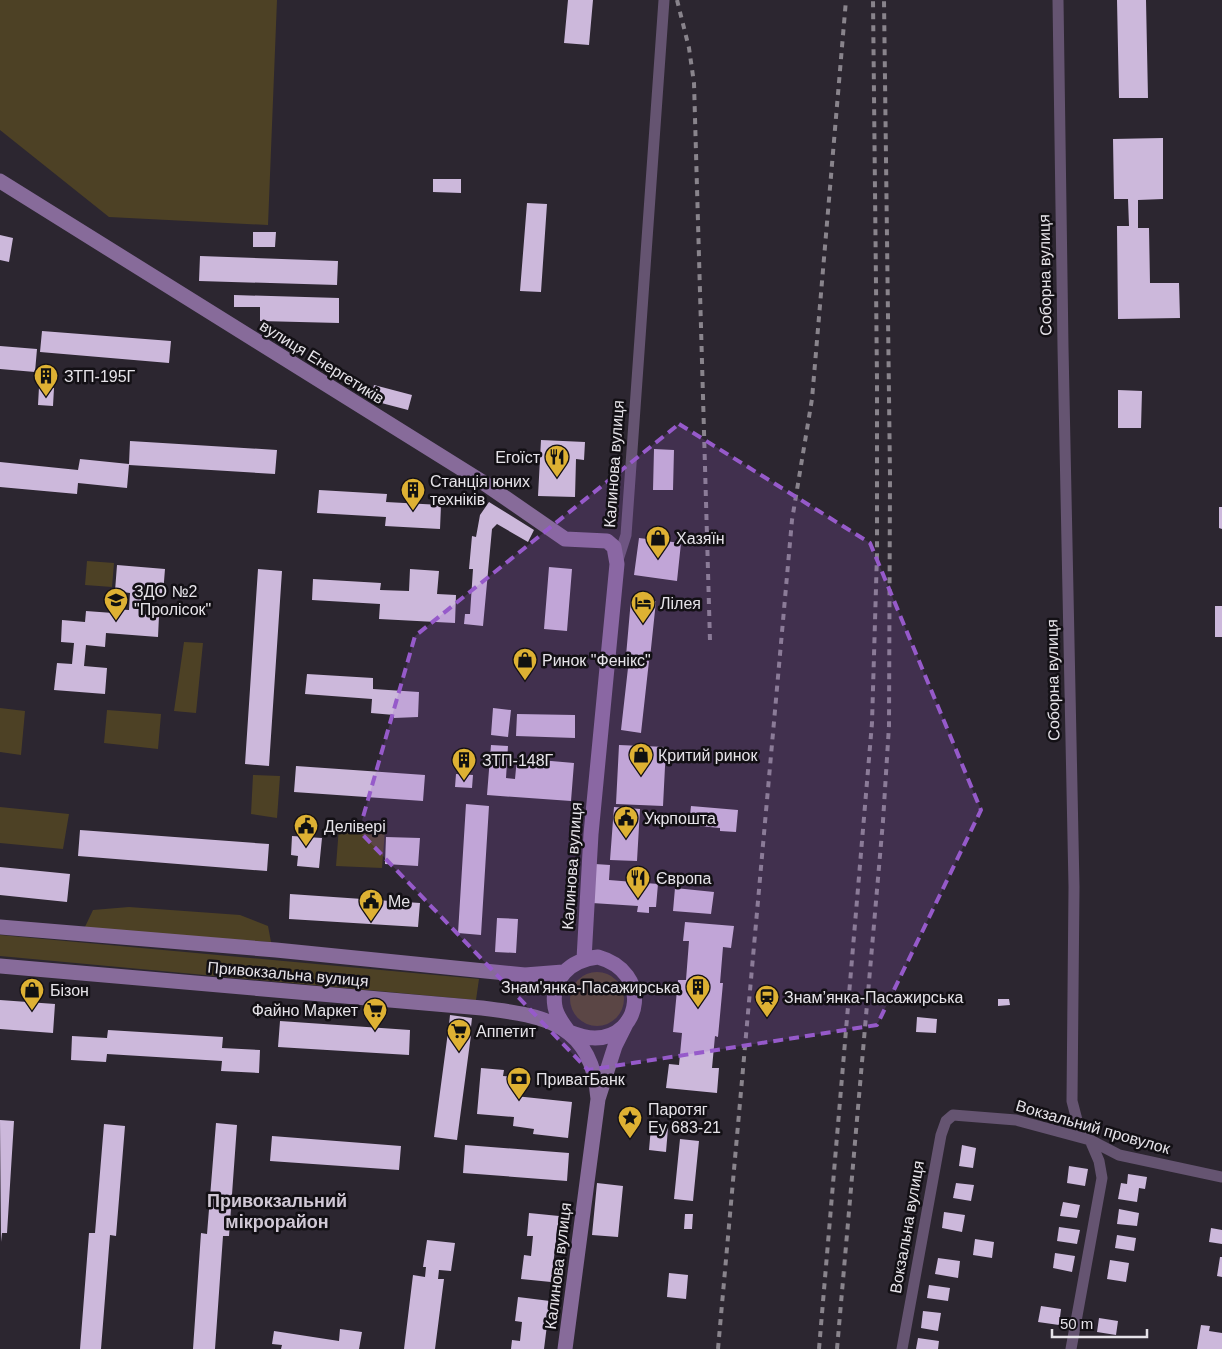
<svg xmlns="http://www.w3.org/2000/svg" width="1222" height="1349" font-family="Arial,sans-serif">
<rect width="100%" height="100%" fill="#2c2630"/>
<path fill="#4d4125" d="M0,0H277L268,225L109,217L0,130Z
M87,561L114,563L112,587L85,585Z
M184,642L203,643L196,713L174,711Z
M0,708L25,711L21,755L0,752Z
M107,710L161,714L158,749L104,743Z
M253,775L280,776L277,818L251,814Z
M0,807L69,814L63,849L0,843Z
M339,827L385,830L382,868L336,866Z
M129,907L240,915L268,926L271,942L84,929L93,910Z
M0,935L479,979L476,1000L0,956Z
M570 999a27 27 0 1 1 54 0a27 27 0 1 1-54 0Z"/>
<path fill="#ccb8db" d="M568,0H593L589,45L564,43Z
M1117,0H1146L1148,98H1119Z
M1163,138V199L1138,200V228H1149L1150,283H1179L1180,318L1118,319L1117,226H1129L1128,199H1114L1113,139Z
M433,179H461V193L433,192Z
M527,203L547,204L541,292L520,291Z
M253,232H276L275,247H253Z
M0,235L13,238L9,262L0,260Z
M200,256L338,261L337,285L199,281Z
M234,295L339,298V323L260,321V307H234Z
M42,331L171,341L169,363L40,352Z
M0,346L37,349L35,372L0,369Z
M374,385L412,395L408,410L370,400Z
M39,387L54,388L53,406L38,405Z
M1118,390L1142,391L1141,428H1118Z
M541,440L585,442L584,460L576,459L575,497L538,496Z
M130,441L277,450L275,474L129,465L127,488L78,483L77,494L0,487V462L78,470L80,459L129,464Z
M654,449L674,450L673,490H653Z
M319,490L387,494L386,502L441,505L440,529L385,526L386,517L317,513Z
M489,502L534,530L528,542L497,524L492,529L483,626L464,624L465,614H470L473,569H469L472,536L476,537L480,515Z
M1219,507H1222V529L1219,528Z
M639,538L681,543L677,581L634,575Z
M117,565L165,569L163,594L142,592L140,614L159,616L158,637L106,633L105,647L86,645L84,666L107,668L105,694L54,690L57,663L72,664L74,643L61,642L62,620L85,622L86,611L113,613L114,609L129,610L130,593L115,591Z
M549,567L572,569L567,631L544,629Z
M258,569L282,571L269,766L245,764Z
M410,569L439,571L437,594L456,595L455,623L379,619L380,604L312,600L313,579L381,583L380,590L409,591Z
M631,599L656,601L650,658L626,656Z
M1215,606H1222V637H1215Z
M629,659L649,661L641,733L621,730Z
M307,674L373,678V689L419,692L418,717L394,718V715L371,713L372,699L305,694Z
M493,708L511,710L508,737L491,735Z
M517,714L575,715V738L516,736Z
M491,745L508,746L506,778L515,779L517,758L574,763L571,801L487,795Z
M619,745L666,747L663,806L616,804Z
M296,766L425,775L423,801L294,792Z
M456,774L473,775L472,788L455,787Z
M466,804L489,806L481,935L458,933Z
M691,806L738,810L736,832L720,831V828L689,825Z
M614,807L640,809L637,861L610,860Z
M80,830L269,844L267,871L78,856Z
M292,836L322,838L319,868L297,866L298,856L291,855Z
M386,837L420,838L418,866L385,864Z
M595,864L610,865L609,880L658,884L656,907H649V913L637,912L638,906L592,903Z
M0,867L70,874L67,902L0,895Z
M675,888L714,892L711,914L673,911Z
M290,894L420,903L418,927L289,919Z
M497,918L518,919L516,953L495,952Z
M685,922L734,926L731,948L723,947L720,983H723L718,1037L715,1036L712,1068H719L717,1093L666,1088L669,1064L679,1065L682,1033L673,1032L678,980H686L689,941H683Z
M998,999H1009L1010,1005L998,1006Z
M0,1000L55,1004L53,1033L0,1029Z
M450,1015L472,1018L471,1027L449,1025Z
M917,1017L937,1019L936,1033L916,1032Z
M280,1021L410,1030L409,1055L278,1047Z
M108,1030L223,1037L222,1048L260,1050L259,1073L221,1071L222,1061L107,1054L106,1062L71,1060L72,1036L107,1038Z
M448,1032L471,1035L457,1140L434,1137Z
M481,1068L504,1070L503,1076L517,1077L515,1096L572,1102L568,1138L533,1134L534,1129L513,1126L514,1117L477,1114Z
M0,1120L14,1121L7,1233H2L1,1242Z
M216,1123L237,1125L229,1236H223L215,1349H193L201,1233L207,1234Z
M104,1124L125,1126L116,1236L110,1235L101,1349H80L89,1233H95Z
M651,1127L668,1128L666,1152L649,1150Z
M272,1136L401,1146L399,1170L270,1161Z
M680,1139L699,1141L693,1201L674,1199Z
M465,1145L569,1153L567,1181L463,1173Z
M962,1145L976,1148L973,1168L959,1166Z
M1069,1166L1088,1169L1085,1186L1067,1183Z
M1128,1174L1147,1177L1145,1189L1139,1188L1137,1202L1118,1199L1121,1183L1127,1184Z
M597,1183L623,1186L618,1237L592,1235Z
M956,1183L974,1185L971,1201L953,1198Z
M1063,1202L1080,1205L1077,1218L1060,1216Z
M1119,1209L1139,1213L1137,1226L1117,1224Z
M944,1212L965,1215L962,1232L942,1228Z
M529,1213L559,1216L551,1282L521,1279L524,1255L531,1256L533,1236H527Z
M685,1214H693L692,1229H684Z
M1059,1227L1080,1230L1077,1244L1057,1241Z
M1211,1228L1222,1230V1244L1209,1242Z
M1117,1235L1136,1238L1134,1251L1115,1248Z
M975,1239L994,1242L992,1258L973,1255Z
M427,1240L455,1243L451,1271L439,1270L438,1279H444L435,1349H404L413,1275L425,1277L426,1267H423Z
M1055,1253L1075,1256L1072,1272L1053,1268Z
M1220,1257H1222V1277L1217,1276Z
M938,1258L960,1261L958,1278L935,1274Z
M1110,1260L1129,1263L1126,1282L1107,1279Z
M669,1273L688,1275L686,1299L667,1297Z
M929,1285L950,1288L948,1301L927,1298Z
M518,1297L550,1301L544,1349H511L512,1340L520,1341L522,1322L515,1321Z
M1041,1306L1061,1309L1059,1325L1038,1322Z
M923,1311L941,1313L938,1331L921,1328Z
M1099,1318L1118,1321L1116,1335L1097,1332Z
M1201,1325L1210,1326L1209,1331L1222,1333V1349H1197Z
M340,1329L362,1332L359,1349H281L282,1345L272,1344L274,1331L339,1341Z
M918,1338L939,1341L938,1349H916Z"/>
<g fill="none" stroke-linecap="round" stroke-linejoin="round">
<path stroke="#655471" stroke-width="11" d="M1058,0L1063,347L1074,887L1072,1101L1078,1124L1090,1140L1099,1161L1102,1178L1071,1349
M617,563L626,535L664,0
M902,1349L941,1135L946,1121L953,1115L1016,1120L1090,1140L1119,1155L1222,1177"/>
<path stroke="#876b9a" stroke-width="15" d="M0,181L481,481L565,539L607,541L614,547L617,564L591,834L584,959
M0,927L276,950L525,975L563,972
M598,957C652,972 642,1037 595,1038C586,1038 577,1035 569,1032C563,1024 557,1017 555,1007C550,978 571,960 598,957Z
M0,966L482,1008C547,1016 592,1024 598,1099
M565,1349L598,1099L615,1046L627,1022"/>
<path stroke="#89848c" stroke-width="4" stroke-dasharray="6 6" stroke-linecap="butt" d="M677,0L689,48L694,83L710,641
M718,1349L792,520L812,399L846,0
M819,1349L872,723L877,554V380L873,0
M837,1349L883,821L889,726L890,475L884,0"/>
</g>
<path fill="#965aca" fill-opacity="0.2" stroke="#965aca" stroke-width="4" stroke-dasharray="10 6" stroke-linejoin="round" d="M679,424L870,543L981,810L877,1025L588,1070L359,831L415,636Z"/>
<defs>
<symbol id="building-pin" viewBox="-11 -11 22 30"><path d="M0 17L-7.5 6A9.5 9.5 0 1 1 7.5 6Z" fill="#deb133" stroke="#131015"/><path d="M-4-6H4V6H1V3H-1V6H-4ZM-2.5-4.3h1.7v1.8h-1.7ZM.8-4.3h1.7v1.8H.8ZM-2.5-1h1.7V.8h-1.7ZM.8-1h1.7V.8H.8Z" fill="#111"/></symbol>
<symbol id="restaurant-pin" viewBox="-11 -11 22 30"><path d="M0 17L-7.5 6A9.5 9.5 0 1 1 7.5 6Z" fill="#deb133" stroke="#131015"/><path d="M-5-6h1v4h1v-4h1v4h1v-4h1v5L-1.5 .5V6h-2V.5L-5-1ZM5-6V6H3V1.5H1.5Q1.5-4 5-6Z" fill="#111"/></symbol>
<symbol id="shop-pin" viewBox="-11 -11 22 30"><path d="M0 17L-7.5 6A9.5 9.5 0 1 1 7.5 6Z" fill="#deb133" stroke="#131015"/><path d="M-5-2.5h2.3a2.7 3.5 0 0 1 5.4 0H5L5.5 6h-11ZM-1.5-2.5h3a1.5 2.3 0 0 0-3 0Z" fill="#111"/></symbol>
<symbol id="school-pin" viewBox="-11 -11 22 30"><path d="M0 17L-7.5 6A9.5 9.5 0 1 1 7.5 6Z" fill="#deb133" stroke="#131015"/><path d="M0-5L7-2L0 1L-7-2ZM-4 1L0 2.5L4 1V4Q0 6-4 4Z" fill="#111"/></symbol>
<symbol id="hotel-pin" viewBox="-11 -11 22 30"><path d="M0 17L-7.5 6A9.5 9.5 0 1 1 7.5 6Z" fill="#deb133" stroke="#131015"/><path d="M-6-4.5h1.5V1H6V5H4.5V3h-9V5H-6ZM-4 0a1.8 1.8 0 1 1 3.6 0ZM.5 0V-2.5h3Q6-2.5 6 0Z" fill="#111"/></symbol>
<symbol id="civic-pin" viewBox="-11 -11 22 30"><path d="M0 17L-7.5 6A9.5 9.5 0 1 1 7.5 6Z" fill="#deb133" stroke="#131015"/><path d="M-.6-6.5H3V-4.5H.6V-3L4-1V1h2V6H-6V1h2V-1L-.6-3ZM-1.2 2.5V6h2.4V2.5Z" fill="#111"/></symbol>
<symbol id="station-pin" viewBox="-11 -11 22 30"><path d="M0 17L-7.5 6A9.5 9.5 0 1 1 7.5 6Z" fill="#deb133" stroke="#131015"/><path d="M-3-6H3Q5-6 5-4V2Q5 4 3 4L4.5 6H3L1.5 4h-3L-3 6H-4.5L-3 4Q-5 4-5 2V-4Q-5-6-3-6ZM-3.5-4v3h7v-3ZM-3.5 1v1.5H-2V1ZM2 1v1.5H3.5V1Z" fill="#111"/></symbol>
<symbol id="supermarket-pin" viewBox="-11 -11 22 30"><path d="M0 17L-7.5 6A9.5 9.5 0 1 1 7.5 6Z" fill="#deb133" stroke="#131015"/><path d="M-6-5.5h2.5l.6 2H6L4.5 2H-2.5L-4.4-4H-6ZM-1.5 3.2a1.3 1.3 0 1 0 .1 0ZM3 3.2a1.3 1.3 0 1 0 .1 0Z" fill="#111"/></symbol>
<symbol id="bank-pin" viewBox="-11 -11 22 30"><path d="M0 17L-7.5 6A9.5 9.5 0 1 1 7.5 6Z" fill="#deb133" stroke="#131015"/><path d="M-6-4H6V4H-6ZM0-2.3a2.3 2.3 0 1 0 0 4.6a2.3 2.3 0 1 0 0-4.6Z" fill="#111"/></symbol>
<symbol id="sight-pin" viewBox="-11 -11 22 30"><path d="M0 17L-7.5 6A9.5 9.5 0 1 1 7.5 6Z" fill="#deb133" stroke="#131015"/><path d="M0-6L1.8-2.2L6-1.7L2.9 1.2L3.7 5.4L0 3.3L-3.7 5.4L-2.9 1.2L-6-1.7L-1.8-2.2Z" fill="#111"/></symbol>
</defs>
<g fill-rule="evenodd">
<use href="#building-pin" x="32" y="362" width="28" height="38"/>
<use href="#restaurant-pin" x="543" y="443" width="28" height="38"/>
<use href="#building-pin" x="399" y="476" width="28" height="38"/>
<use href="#shop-pin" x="644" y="524" width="28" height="38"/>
<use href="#school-pin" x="102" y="586" width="28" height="38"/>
<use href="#hotel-pin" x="629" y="589" width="28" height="38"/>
<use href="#shop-pin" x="511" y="646" width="28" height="38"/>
<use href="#shop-pin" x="627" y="741" width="28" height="38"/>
<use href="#building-pin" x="450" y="746" width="28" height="38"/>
<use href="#civic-pin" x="612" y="804" width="28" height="38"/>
<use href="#civic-pin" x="292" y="812" width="28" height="38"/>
<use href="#restaurant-pin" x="624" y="864" width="28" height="38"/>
<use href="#civic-pin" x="357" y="887" width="28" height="38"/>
<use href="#building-pin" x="684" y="973" width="28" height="38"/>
<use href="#shop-pin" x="18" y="976" width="28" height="38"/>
<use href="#station-pin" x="753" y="983" width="28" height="38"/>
<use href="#supermarket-pin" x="361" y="996" width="28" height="38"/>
<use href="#supermarket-pin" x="445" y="1017" width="28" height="38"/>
<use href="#bank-pin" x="505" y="1065" width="28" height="38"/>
<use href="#sight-pin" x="616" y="1104" width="28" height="38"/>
</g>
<g text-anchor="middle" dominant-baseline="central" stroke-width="5" stroke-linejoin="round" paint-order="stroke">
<g font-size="16" fill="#e6e3e9" stroke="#131015">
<text transform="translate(1045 275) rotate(-91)">Соборна вулиця</text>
<text transform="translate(322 362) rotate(32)">вулиця Енергетиків</text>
<text transform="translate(614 464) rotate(-86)">Калинова вулиця</text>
<text transform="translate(1053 680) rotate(-91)">Соборна вулиця</text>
<text transform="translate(572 866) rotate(-86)">Калинова вулиця</text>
<text transform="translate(288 974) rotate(5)">Привокзальна вулиця</text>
<text transform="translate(1093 1127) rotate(16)">Вокзальний провулок</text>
<text transform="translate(907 1227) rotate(-80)">Вокзальна вулиця</text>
<text transform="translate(558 1266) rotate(-83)">Калинова вулиця</text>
</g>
<g font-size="16" fill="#e6e3e9" stroke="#131015" text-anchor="start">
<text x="64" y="376">ЗТП-195Г</text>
<text x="540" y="457" text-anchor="end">Егоїст</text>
<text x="430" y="481">Станція юних<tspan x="430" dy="18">техніків</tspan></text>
<text x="676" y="538">Хазяїн</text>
<text x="134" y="591">ЗДО №2<tspan x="134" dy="18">"Пролісок"</tspan></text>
<text x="660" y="603">Лілея</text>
<text x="542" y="660">Ринок "Фенікс"</text>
<text x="658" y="755">Критий ринок</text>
<text x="482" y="760">ЗТП-148Г</text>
<text x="644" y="818">Укрпошта</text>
<text x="324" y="826">Делівері</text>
<text x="656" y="878">Європа</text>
<text x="388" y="901">Me</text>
<text x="680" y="987" text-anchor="end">Знам'янка-Пасажирська</text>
<text x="50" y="990">Бізон</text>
<text x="784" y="997">Знам’янка-Пасажирська</text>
<text x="358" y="1010" text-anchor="end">Файно Маркет</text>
<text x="476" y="1031">Аппетит</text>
<text x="536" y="1079">ПриватБанк</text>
<text x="648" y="1109">Паротяг<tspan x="648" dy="18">Еу 683-21</tspan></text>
</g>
<g font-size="18" font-weight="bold" fill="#d0c8d5" stroke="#131015">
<text x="277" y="1201">Привокзальний<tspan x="277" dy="21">мікрорайон</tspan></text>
</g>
</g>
<path d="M1052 1329v8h95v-8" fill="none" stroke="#e6e3e9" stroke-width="2.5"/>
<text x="1060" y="1329" font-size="15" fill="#e6e3e9" stroke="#131015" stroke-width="4" paint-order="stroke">50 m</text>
</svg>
